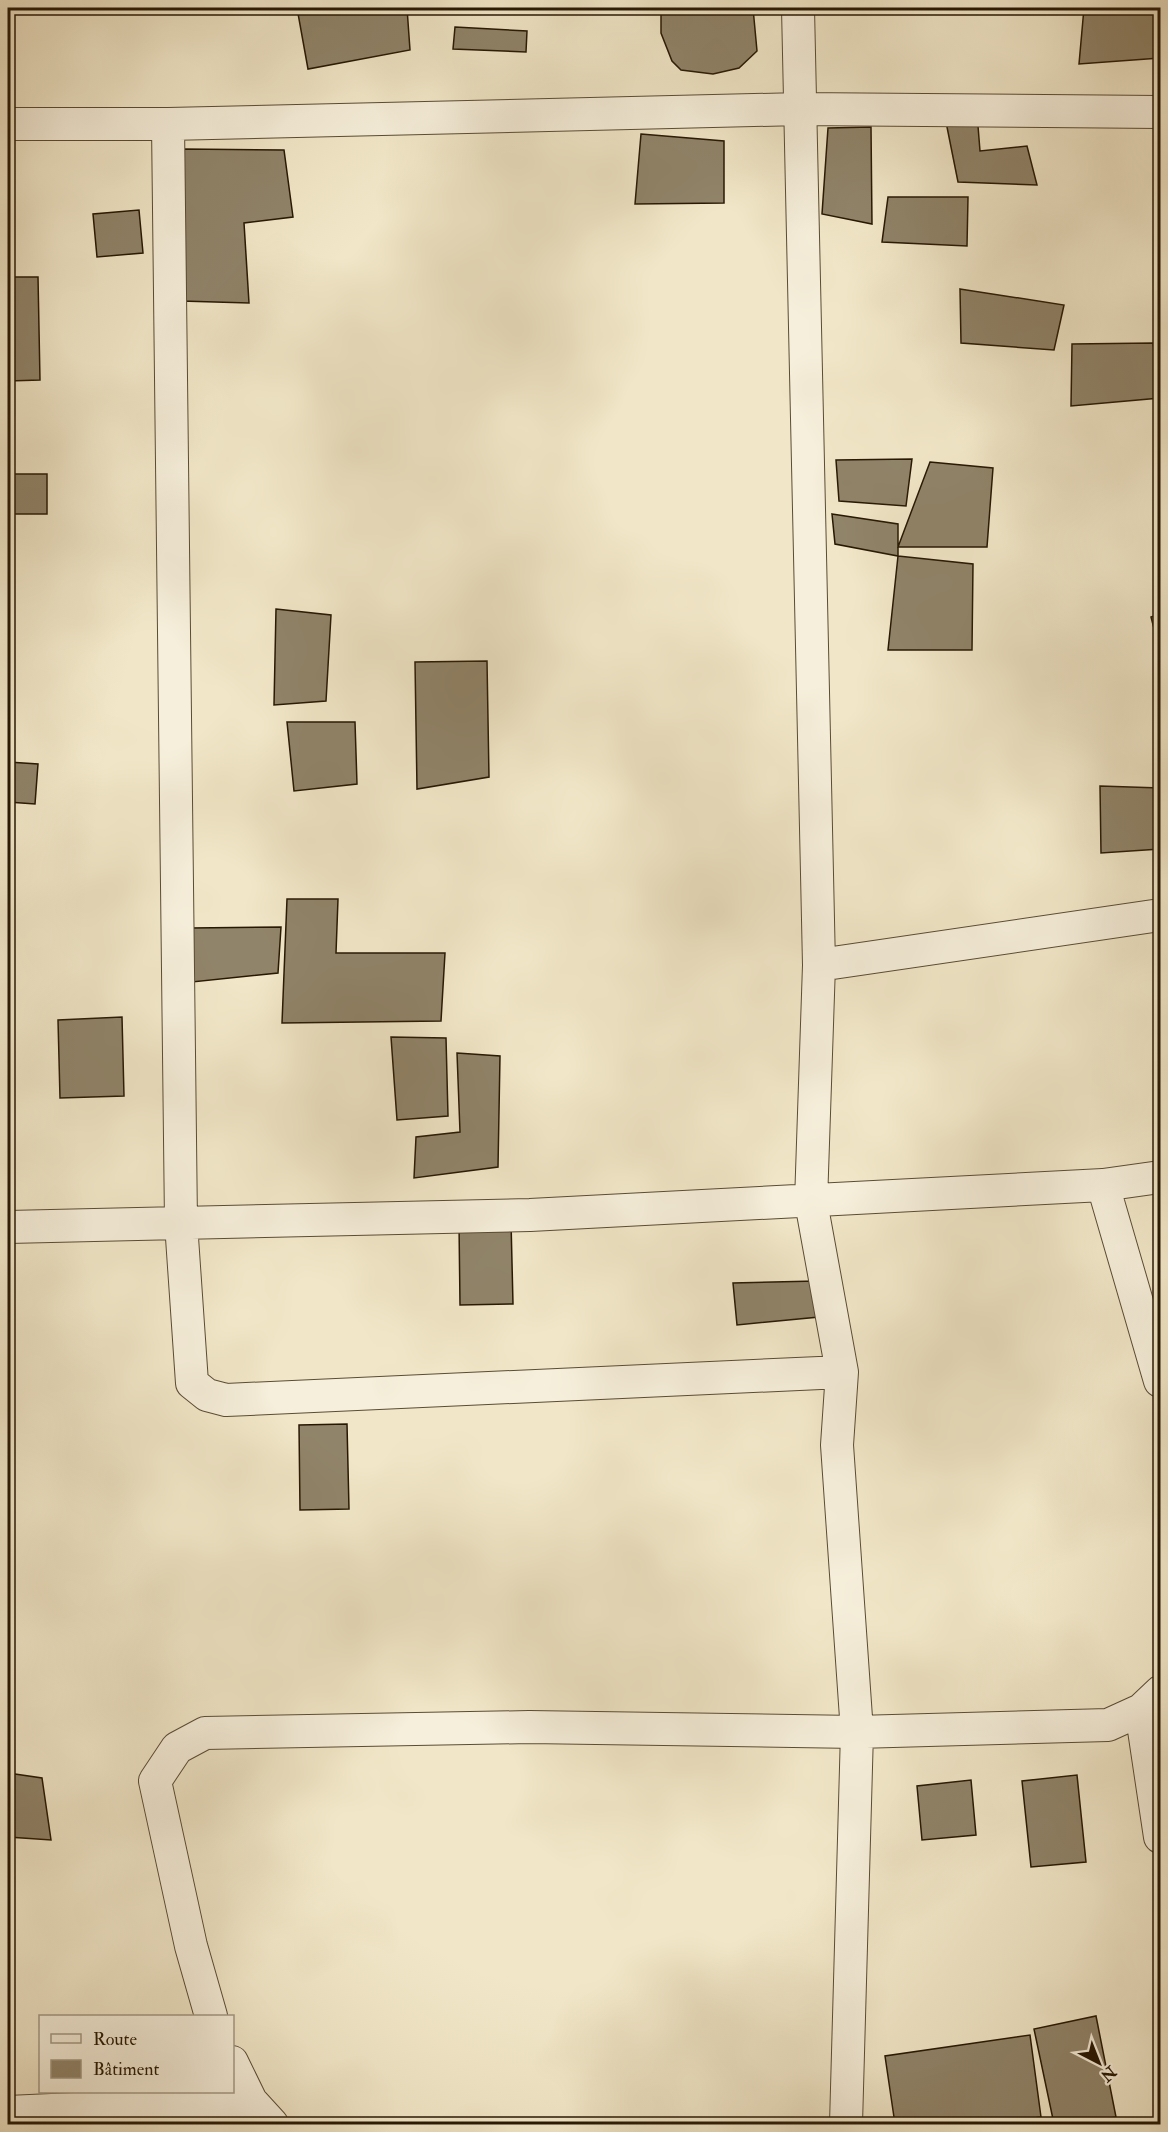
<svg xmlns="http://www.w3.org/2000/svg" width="1168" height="2132" font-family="'IM FELL Double Pica',serif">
<rect width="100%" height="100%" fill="#f1e7c8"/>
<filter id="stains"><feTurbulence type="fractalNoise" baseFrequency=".00333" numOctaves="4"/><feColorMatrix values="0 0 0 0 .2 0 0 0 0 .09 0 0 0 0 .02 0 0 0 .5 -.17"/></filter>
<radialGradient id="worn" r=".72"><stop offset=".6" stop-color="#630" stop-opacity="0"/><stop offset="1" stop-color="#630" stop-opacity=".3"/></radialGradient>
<path fill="#90846a" stroke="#271804" stroke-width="1.5" d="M297,8H407L410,50L308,69Z
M661,8H753L757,51L739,68L713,74L681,70L672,61L661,33Z
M1084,8H1160V58L1079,64Z
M455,27L527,31L526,52L453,49Z
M946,122L978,126L980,151L1027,146L1037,185L958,182Z
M871,127L872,224L822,214L828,128Z
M641,134L724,141V203L635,204Z
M183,149L284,150L293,217L244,223L249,303L181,301Z
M888,197H968L967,246L882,242Z
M139,210L143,253L97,257L93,214Z
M8,277H38L40,380L8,381Z
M960,289L1064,305L1054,350L961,343Z
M1153,343L1160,398L1071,406L1072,344Z
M912,459L906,506L839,501L836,460Z
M930,462L993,468L987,547H898Z
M8,474H47V514H8Z
M832,514L898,524V556L835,544Z
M898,556L973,564L972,650H888Z
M276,609L331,615L326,701L274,705Z
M1160,614V652L1151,617Z
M487,661L489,777L417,789L415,662Z
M287,722H355L357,784L294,791Z
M8,762L38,764L35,804L8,802Z
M1100,786L1160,788V849L1101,853Z
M287,899H338L336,953H445L441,1021L282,1023Z
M281,927L278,973L192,982L191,928Z
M122,1017L124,1096L60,1098L58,1020Z
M391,1037L446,1038L448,1116L397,1120Z
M457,1053L500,1056L498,1167L414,1178L416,1137L460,1132Z
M511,1221L513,1304L460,1305L459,1223Z
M816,1281L819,1317L737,1325L733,1283Z
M347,1424L349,1509L300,1510L299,1425Z
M8,1773L42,1778L51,1840L8,1837Z
M1077,1775L1086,1862L1031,1867L1022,1781Z
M971,1780L976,1835L922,1840L917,1786Z
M1096,2016L1116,2117L1079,2124H1054L1034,2029Z
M1030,2035L1041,2117L986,2124H895L885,2056Z"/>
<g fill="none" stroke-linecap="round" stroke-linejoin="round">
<defs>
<path id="street" d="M798,8L819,965L811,1202L842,1372L837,1445L857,1732L846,2124
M8,124H168L800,109L1160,112
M168,124L181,1223L192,1383L207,1395L226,1400L842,1372
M819,965L1160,915
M1103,1185L1160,1381
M8,1227L530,1215L1103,1185L1160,1177
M1141,1710L1160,1837
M211,2016L191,1946L155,1781L177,1748L205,1733L529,1727L857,1732L1108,1725L1141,1710L1160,1692
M232,2062L251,2101L272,2124
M8,2112L251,2101"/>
</defs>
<use href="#street" stroke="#5a4c35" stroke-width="34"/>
<use href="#street" stroke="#f6efdb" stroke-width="32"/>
</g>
<rect width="1168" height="2132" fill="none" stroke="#f1e7c8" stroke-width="30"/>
<rect x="9" y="9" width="1150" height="2114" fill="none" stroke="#271804" stroke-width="3"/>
<rect x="15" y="15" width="1138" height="2102" fill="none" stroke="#271804" stroke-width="1.5"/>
<rect x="39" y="2015" width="195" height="78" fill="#f6efdb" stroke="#a39985" stroke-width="1.5"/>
<rect x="51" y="2034" width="30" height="9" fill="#f6efdb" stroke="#a39985" stroke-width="1.5"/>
<text x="93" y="2045" font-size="18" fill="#271804">Route</text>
<rect x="51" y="2060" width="30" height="18" fill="#90846a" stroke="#a39985" stroke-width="1.5"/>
<text x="93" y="2075" font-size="18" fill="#271804">Bâtiment</text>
<g transform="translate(1099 2063) rotate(138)" stroke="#f6efdb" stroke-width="4.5" paint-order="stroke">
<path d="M0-4.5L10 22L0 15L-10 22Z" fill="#271804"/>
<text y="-9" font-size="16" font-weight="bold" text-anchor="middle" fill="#271804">N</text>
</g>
<rect width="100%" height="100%" filter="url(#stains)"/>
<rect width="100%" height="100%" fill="url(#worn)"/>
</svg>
